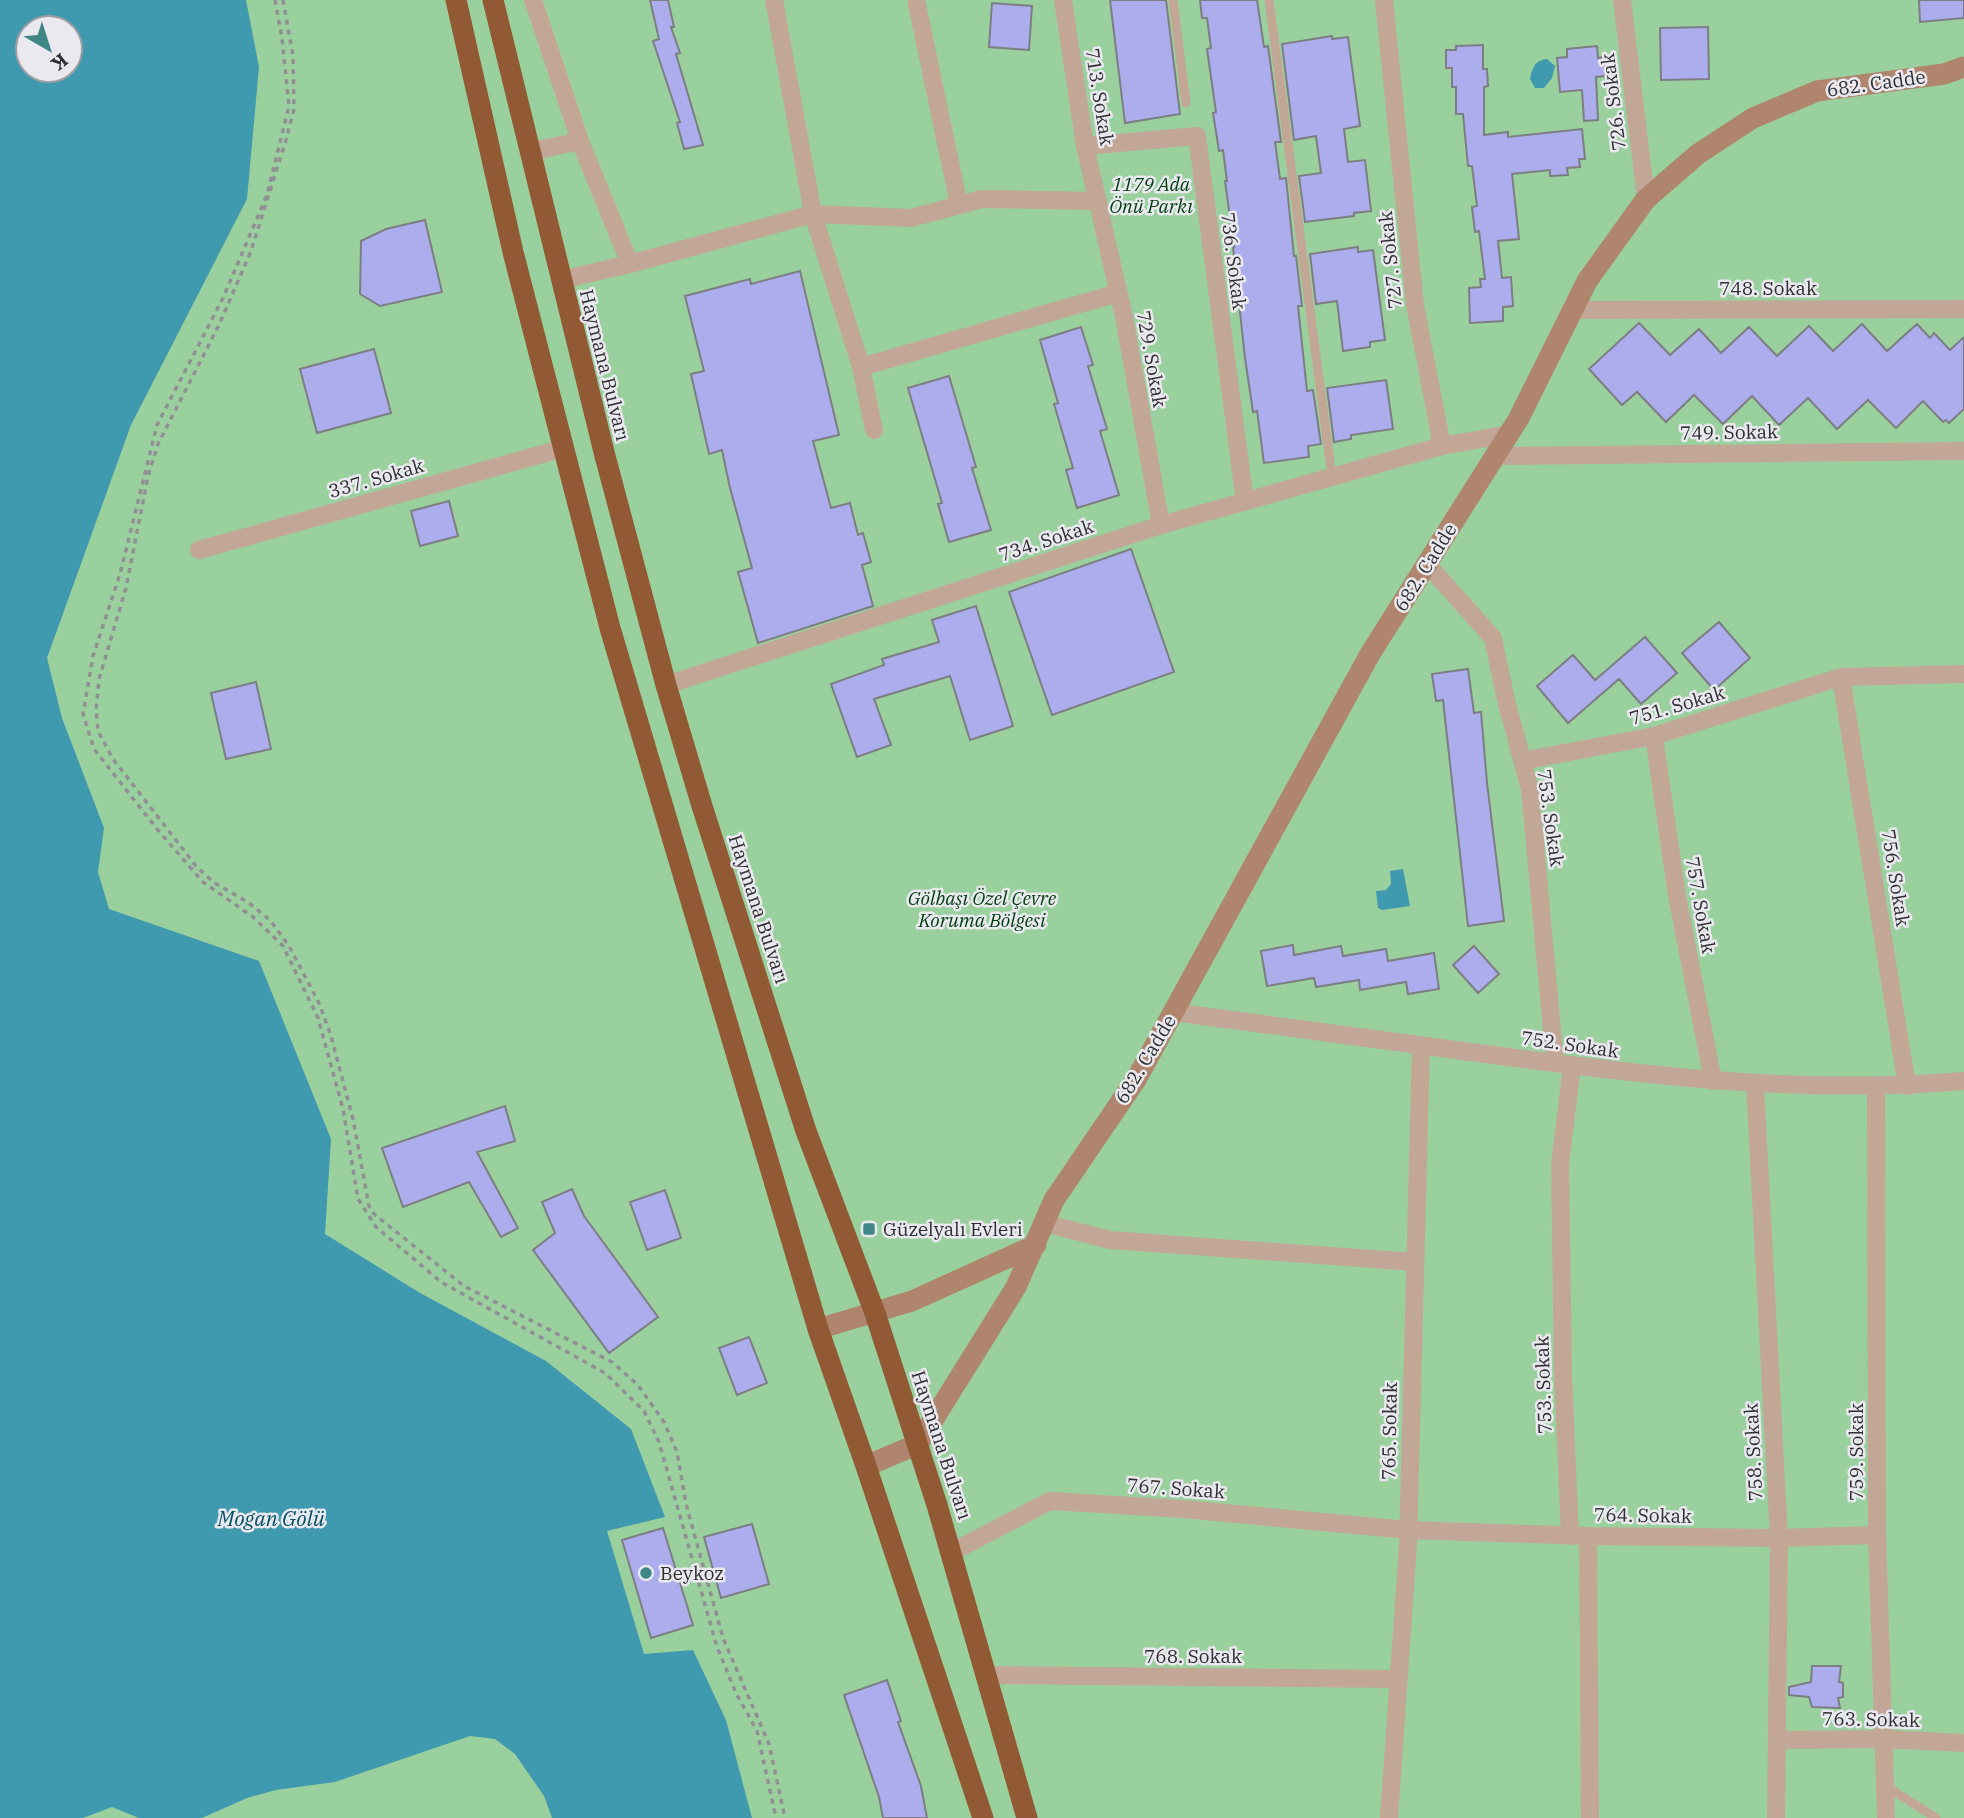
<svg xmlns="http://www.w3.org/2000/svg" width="1964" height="1818" font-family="'IBM Plex Serif',serif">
<rect width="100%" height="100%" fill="#e9e9ef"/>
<path fill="#9ad09d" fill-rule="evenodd" d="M0,0H1964V1818H0ZM28,28H70V70H28Z"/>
<path fill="#3f99af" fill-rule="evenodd" d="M0,0H246L259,67L247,199L131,425L47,658L62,718L104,828L98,872L109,909L259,961L331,1139L325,1234L420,1293L546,1361L631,1429L665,1517L607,1531L644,1654L693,1650L726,1720L752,1818H552L544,1796L515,1754L495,1739L470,1736L335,1782L276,1790L247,1798L202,1818H139L112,1807L83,1818H0ZM28,28H70V70H28Z
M1547,59L1555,66L1552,78L1544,88H1535L1530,79C1532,68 1535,60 1547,59Z
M1403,869L1410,906L1382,910L1378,908L1376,891L1386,890L1391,884L1390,871Z"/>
<path fill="#abadec" stroke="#7d7e83" stroke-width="2" d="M650,0H668L674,27H671L680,53L676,54L703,145L684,149L677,123L680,122L653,41L659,39Z
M1110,0H1166L1180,114L1125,123Z
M1200,0H1257L1264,47L1268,46L1281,142H1275L1280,179L1286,178L1294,256H1296L1302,306H1298L1307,391L1313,390L1321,444L1308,446L1309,457L1264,463L1257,411L1253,412L1245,358L1233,247H1234L1225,181H1227L1223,150L1219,151L1213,113L1216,112L1207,49L1211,48L1207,18H1202Z
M1919,0H1964V18L1920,22Z
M992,3L1032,6L1029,50L989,47Z
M1708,27L1709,79L1661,80L1660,28Z
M1332,36V39L1348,37L1360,126L1344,129L1348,162L1365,160L1371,211L1354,213V216L1305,222L1299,176L1321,173L1316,136L1294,140L1282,44Z
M1483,45V69H1487L1488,86L1484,87V135L1508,132V137L1582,129L1585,159H1579L1580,167L1567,168L1568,175L1550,176V170L1512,174L1519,239L1498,241L1502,278L1511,277L1513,306L1503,307V321L1470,323L1469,288L1481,287L1480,279H1485L1479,231L1475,232L1472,207L1477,206L1472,166H1468L1463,114H1456V87H1452V68H1446V50H1456V46Z
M1597,46L1598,58L1604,57L1605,76L1596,77L1598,120L1584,121L1582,90L1560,92L1557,58L1567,57V49Z
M425,220L442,292L380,306L360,294L361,241L386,229Z
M1358,247V252L1373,250L1385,340L1370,342V347L1343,351L1337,301L1316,304L1310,254Z
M800,271L839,435L813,441L831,508L850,503L858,535L863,533L871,562L862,565L873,606L758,643L738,572L752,568L730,488L722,450L709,454L691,374L704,371L685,296L750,279L751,284Z
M1639,323L1670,355L1699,329L1721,353L1749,327L1777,356L1809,326L1833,351L1862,324L1887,351L1917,324L1930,338L1934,333L1950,350L1964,337V409L1949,423L1946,420L1943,422L1923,401L1896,428L1868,400L1837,429L1808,398L1779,425L1752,396L1723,424L1694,395L1666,422L1637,392L1622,405L1589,369Z
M1081,327L1093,365L1088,366L1107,429L1100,431L1119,495L1077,508L1066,470L1073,468L1054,404L1058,403L1040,340Z
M374,349L391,413L317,433L300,369Z
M949,376L976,467L972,468L991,530L949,542L938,504L942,503L908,388Z
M1386,380L1393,429L1351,435V439L1334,442L1327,388Z
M449,501L458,536L420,546L411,511Z
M1131,549L1174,672L1052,715L1009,592Z
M976,606L1013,726L970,740L950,676L874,699L891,745L857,757L831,684L884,665L882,659L939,642L932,620Z
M1719,622L1750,658L1714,690L1682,653Z
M1645,637L1677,673L1641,704L1619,679L1568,723L1537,686L1573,655L1595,680Z
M1468,669L1474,713L1481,712L1487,783L1504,921L1468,926L1443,700L1436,701L1432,674Z
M256,682L271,749L226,759L211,693Z
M1293,945L1294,955L1341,946L1343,956L1386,949L1388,961L1434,953L1439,989L1408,994L1406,982L1360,990L1359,980L1316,987L1314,978L1267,986L1261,951Z
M1474,946L1499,974L1478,993L1453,965Z
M505,1106L515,1141L477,1152L518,1228L501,1237L469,1182L403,1207L382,1148Z
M572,1189L584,1216L658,1317L609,1353L533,1250L555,1233L542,1202Z
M665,1190L681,1238L647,1250L630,1202Z
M749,1337L767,1383L737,1395L719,1348Z
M752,1524L769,1584L721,1598L704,1537Z
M663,1528L693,1625L651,1638L622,1540Z
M1812,1666H1841L1839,1682L1843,1683V1697L1838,1698L1840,1708L1812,1707L1809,1697L1789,1695V1687L1811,1682Z
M887,1680L901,1721L898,1722L921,1786L927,1818H883L879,1797L844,1695Z"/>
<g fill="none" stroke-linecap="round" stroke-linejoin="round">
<path stroke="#909094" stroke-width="3.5" stroke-dasharray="5 5" stroke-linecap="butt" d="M275,0L282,39L289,106L267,195L223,298L157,425L120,574L93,656L83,714L94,749L157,829L203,882L253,917L283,946L318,1018L343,1109L358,1199L376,1227L441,1282L605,1373L644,1411L659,1442L717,1647L736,1693L757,1731L776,1818
M283,0L293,56L294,109L286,140L251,251L219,325L158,444L148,476L126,588L99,679L96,710L98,731L113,759L196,866L213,882L249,903L270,920L289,946L319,1003L331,1036L353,1119L369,1206L374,1214L464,1286L612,1362L638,1385L664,1422L677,1452L686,1504L723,1638L769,1744L785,1818"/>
<path stroke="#c3a796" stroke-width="9" d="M1173,0L1186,103
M1269,0L1332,477
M1886,1786L1936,1818"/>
<path stroke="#c3a796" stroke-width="18" d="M533,0L580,141L630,264
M774,0L813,214L861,367L874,430
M916,0L959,205
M1063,0L1085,146L1124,317L1161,525
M1384,0L1415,305L1442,446L1509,434
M1622,0L1646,199
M1085,146L1197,136L1245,502
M529,152L580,141
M561,280L630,264L813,214L911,218L982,199L1098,201
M1572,310L1964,309
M861,367L1118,293
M1495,456L1964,451
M199,550L564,448
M1427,564L1493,638L1506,700L1530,790L1555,1063
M1841,677L1907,1086
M666,685L1161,525L1442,446
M1654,736L1677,896L1713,1081
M1522,761L1654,736L1841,677L1964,674
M1173,1012C1275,1026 1376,1039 1478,1053C1641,1075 1799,1095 1964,1081
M1755,1084L1779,1538L1776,1818
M1876,1087L1877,1535L1886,1818
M1044,1223L1110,1240L1414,1262
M1570,1536L1563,1375L1560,1164L1572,1066
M1588,1536L1590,1818
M952,1552L1050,1501L1183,1509L1408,1530L1588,1536L1779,1538L1877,1535
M986,1675L1399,1679
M1777,1740L1883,1739L1964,1743
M1389,1818L1408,1545L1421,1045"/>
<path stroke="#af866d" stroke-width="21" d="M818,1329L912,1301L1036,1245
M866,1466L918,1444L1016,1287L1054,1200L1137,1078L1370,654L1519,418L1587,281L1646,199L1698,154L1753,118L1817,91L1944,74L1964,67"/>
<path stroke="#925a34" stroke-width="21" d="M456,0L513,252L610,628L818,1329L866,1466L983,1818
M493,0L605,456L666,685L702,806L806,1131L875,1313L937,1505L1027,1818"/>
</g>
<g fill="#3f8787" stroke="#e9e9ef" stroke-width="2.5">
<rect x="862" y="1222" width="14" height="14" rx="3.5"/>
<circle cx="646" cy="1573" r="7"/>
</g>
<g text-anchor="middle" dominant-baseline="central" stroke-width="5" stroke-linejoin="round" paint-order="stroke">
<g font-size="19" fill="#2f2f31" stroke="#e9e9ef">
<text transform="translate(1876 83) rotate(-8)">682. Cadde</text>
<text transform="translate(1100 97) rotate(81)">713. Sokak</text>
<text transform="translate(1613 102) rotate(-97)">726. Sokak</text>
<text transform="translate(1390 260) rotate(-96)">727. Sokak</text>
<text transform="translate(1234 261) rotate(83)">736. Sokak</text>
<text x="1768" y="288">748. Sokak</text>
<text transform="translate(1152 359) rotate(80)">729. Sokak</text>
<text transform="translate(605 365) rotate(76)">Haymana Bulvarı</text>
<text transform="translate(1729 432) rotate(-1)">749. Sokak</text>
<text transform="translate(376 478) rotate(-16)">337. Sokak</text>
<text transform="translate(1046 540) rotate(-18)">734. Sokak</text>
<text transform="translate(1425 567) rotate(-58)">682. Cadde</text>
<text transform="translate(1677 705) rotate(-16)">751. Sokak</text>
<text transform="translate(1551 818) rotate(82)">753. Sokak</text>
<text transform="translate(1896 878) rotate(81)">756. Sokak</text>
<text transform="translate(1701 905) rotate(80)">757. Sokak</text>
<text transform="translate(759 909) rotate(72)">Haymana Bulvarı</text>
<text transform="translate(1570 1044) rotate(8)">752. Sokak</text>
<text transform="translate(1145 1059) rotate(-59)">682. Cadde</text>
<text transform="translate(1543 1385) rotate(-92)">753. Sokak</text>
<text transform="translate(1389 1431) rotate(-89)">765. Sokak</text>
<text transform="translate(942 1445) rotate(72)">Haymana Bulvarı</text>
<text transform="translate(1753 1452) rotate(-93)">758. Sokak</text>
<text transform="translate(1856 1452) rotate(-90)">759. Sokak</text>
<text transform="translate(1176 1488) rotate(4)">767. Sokak</text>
<text transform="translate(1643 1515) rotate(1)">764. Sokak</text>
<text x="1193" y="1656">768. Sokak</text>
<text transform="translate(1871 1719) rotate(1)">763. Sokak</text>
</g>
<g font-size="19" font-style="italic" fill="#003e0f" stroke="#e9e9ef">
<text x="1151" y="184">1179 Ada<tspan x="1151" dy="22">Önü Parkı</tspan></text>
<text x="982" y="898">Gölbaşı Özel Çevre<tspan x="982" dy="22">Koruma Bölgesi</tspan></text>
</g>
<g font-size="19" fill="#2f2f31" stroke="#e9e9ef" text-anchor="start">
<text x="883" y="1229">Güzelyalı Evleri</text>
<text x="660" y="1573">Beykoz</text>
</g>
<g font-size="21" font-style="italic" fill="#005262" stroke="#e9e9ef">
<text x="271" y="1518">Mogan Gölü</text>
</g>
</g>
<g transform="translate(49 49) rotate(141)"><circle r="33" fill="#e9e9ef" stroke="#9f9fa3" stroke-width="2"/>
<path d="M0-5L12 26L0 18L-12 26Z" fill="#3f8787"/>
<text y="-10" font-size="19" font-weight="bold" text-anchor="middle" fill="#2f2f31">K</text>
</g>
</svg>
